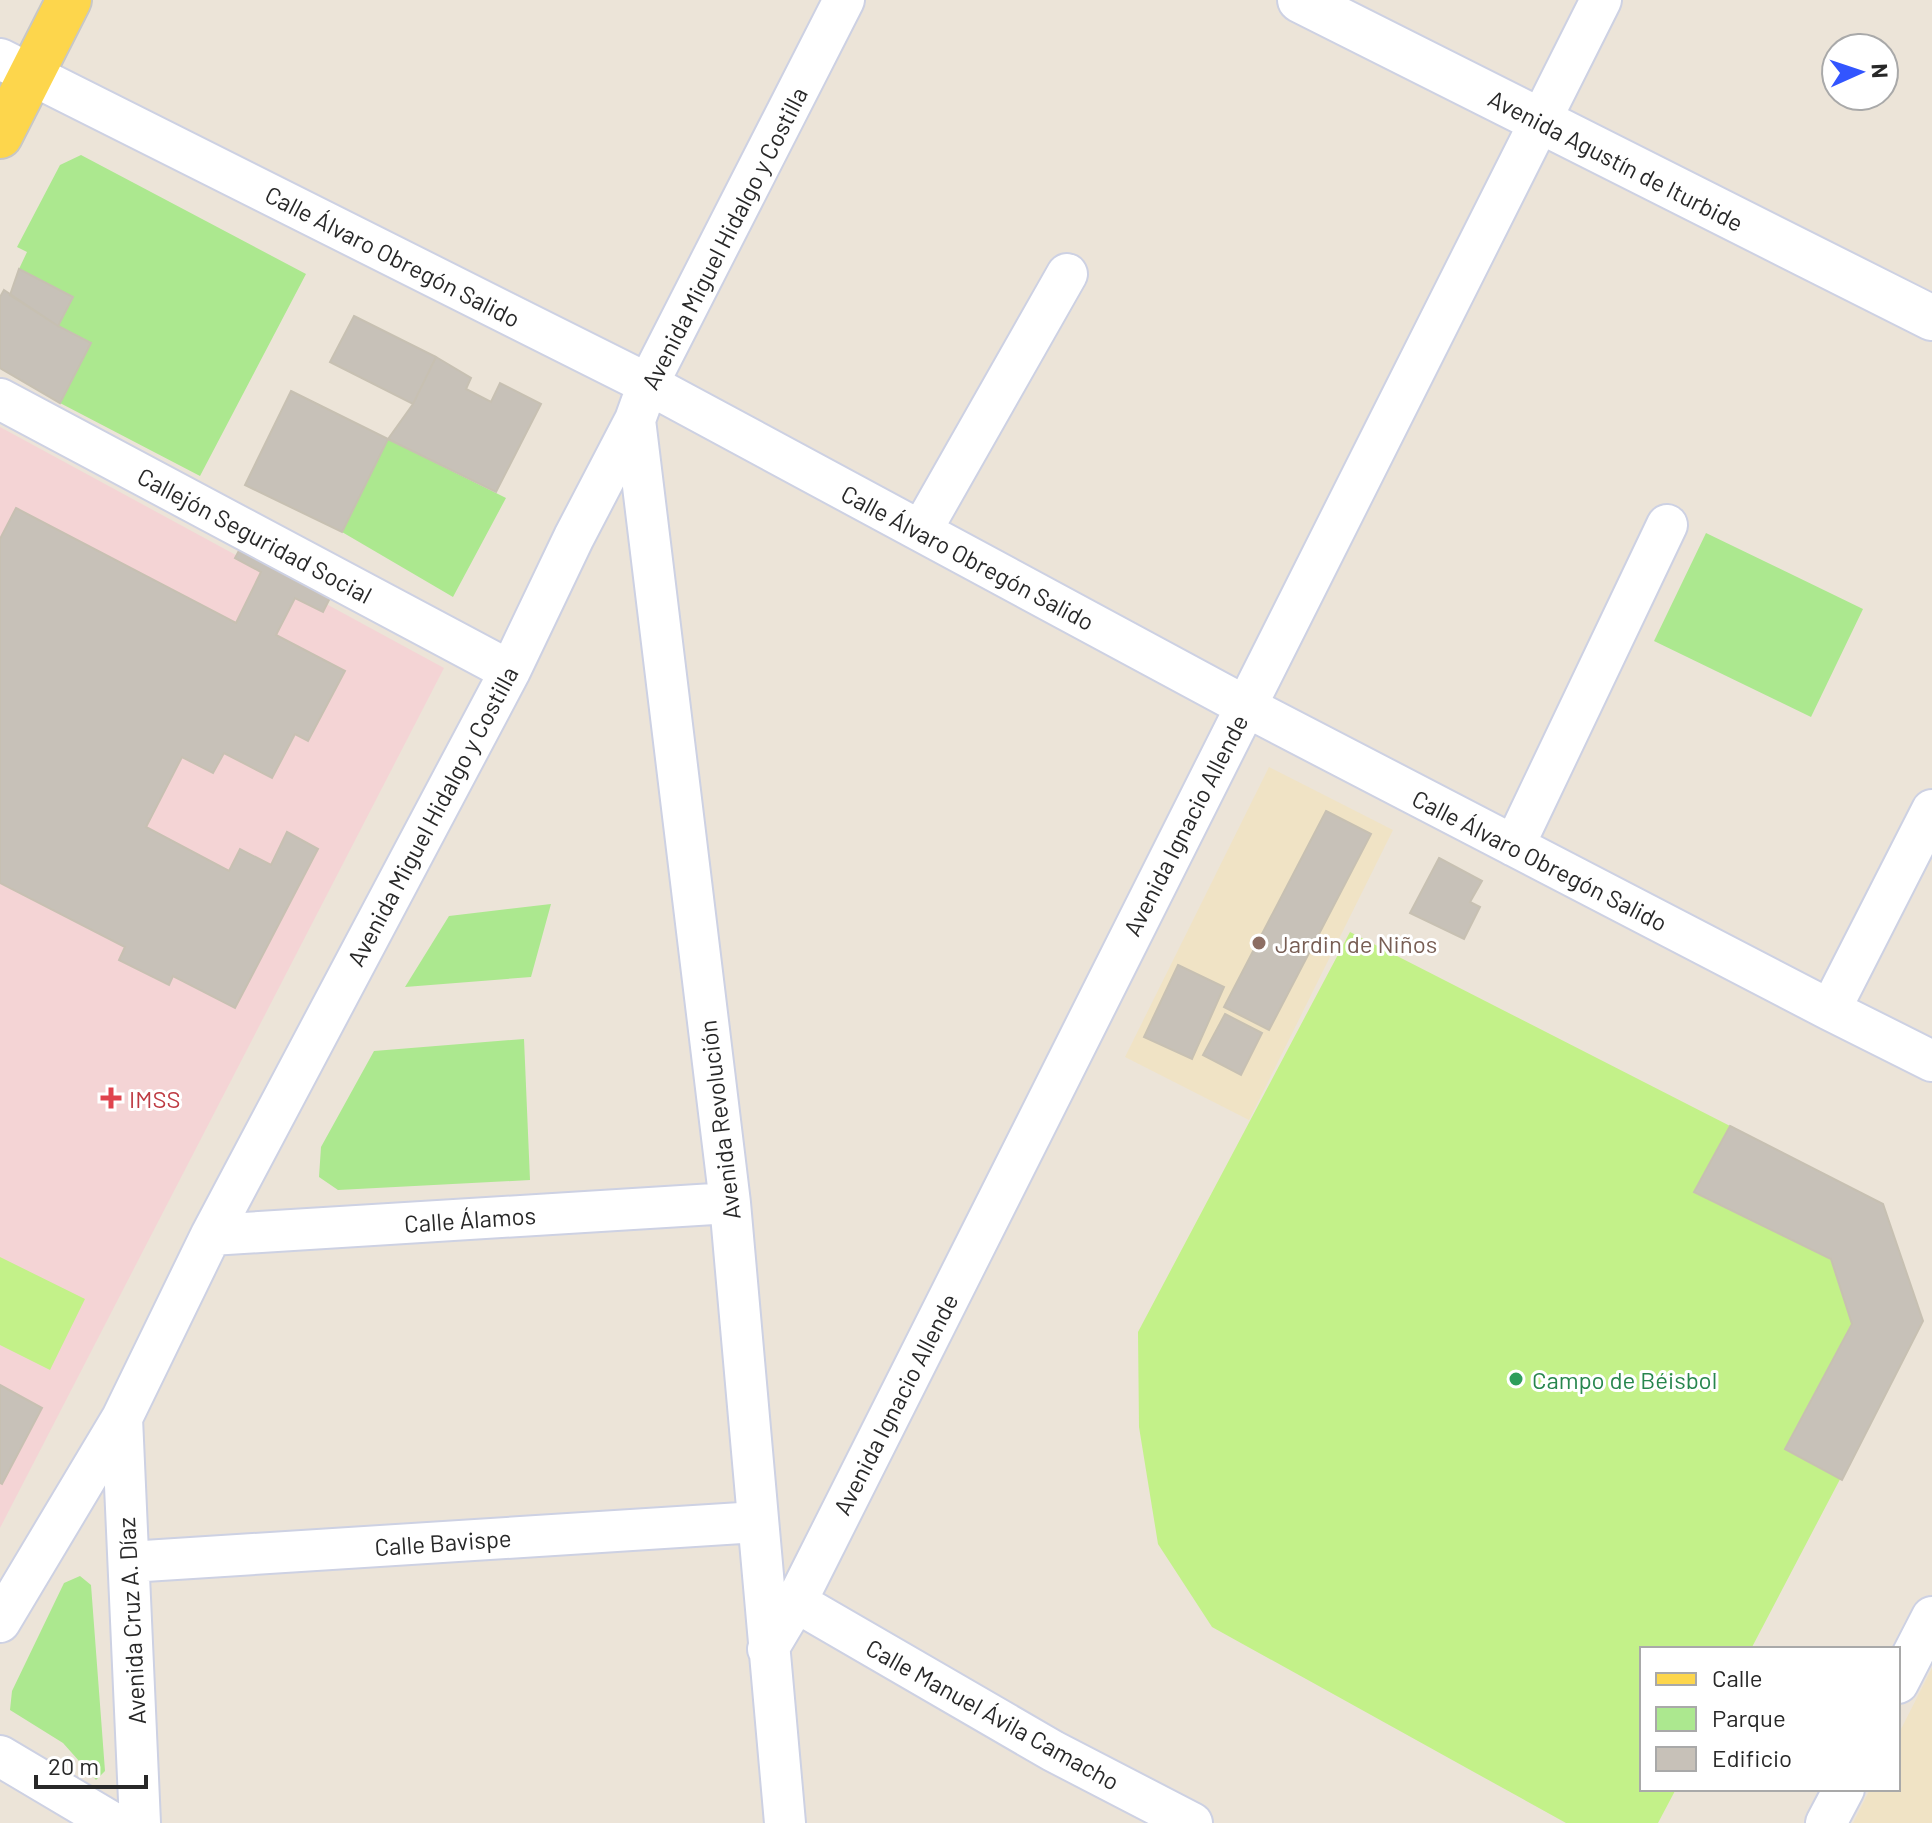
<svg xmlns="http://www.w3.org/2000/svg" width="1932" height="1823" font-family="Barlow,sans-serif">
<rect width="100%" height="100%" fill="#ece4d8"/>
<path fill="#f0e3c5" d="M1269,767L1393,830L1249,1120L1125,1057Z
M1932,1668V1823H1853L1870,1789H1898V1735Z"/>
<path fill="#f4d4d5" d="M0,427L444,668L0,1528Z"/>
<path fill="#ace88f" d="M81,155L306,274L200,476L60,403L91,343L58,326L73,297L19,269L27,252L17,247L60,165Z
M388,439L506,498L453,597L342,532Z
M1706,533L1863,609L1811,717L1654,641Z
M551,904L531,977L405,987L449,916Z
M524,1039L530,1180L338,1190L319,1177L321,1147L374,1051Z
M80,1576L91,1585L105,1771L96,1780L63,1743L10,1710L12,1691L64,1583Z"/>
<path fill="#c3f189" d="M1350,932L1883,1204L1923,1321L1751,1649H1642V1789H1676L1658,1823H1566L1212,1627L1158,1544L1139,1427L1138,1332Z
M0,1257L85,1299L50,1370L0,1345Z"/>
<path fill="#c7c1b8" stroke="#c7c0b2" stroke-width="2" d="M19,269L73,297L58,326L10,295Z
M4,290L58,326L91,343L60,403L0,368V297Z
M354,316L436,357L413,404L330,362Z
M436,357L471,378L466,389L491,402L500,383L541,404L496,492L388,439L413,404Z
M291,391L388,439L342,532L245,485Z
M16,508L236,623L261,572L235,558L243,543L334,590L323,612L295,598L276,635L345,671L308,741L295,734L272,778L224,753L213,773L182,757L146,827L229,871L240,849L271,865L287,832L318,849L235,1008L173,976L169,985L119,960L125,947L0,883V539Z
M1326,811L1371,834L1269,1030L1224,1007Z
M1439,858L1482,881L1470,902L1480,907L1464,939L1410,913Z
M1178,965L1224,987L1192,1059L1144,1037Z
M1225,1014L1262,1033L1241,1075L1203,1055Z
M1730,1126L1883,1204L1923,1321L1842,1480L1785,1449L1852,1324L1831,1259L1694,1192Z
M0,1385L42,1408L2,1484L0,1483Z"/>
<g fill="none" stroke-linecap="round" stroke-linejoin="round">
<defs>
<path id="street" d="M0,59L648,384L1245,706L1830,1010L1932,1061
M0,399L510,671
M635,420L730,1203L785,1823
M921,531L1067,274
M1514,846L1667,525
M1830,1010L1932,810
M211,1235L730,1203
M122,1418L140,1823
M129,1562L757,1522
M796,1602L1053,1751L1192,1823
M0,1622L122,1418L211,1235L510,671L574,537L635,420L648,384L844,0
M768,1649L796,1602L1601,0
M1898,1683L1932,1617
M0,1756L113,1823
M1826,1823L1844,1789"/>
<path id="secondary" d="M1300,0L1932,318"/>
<path id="primary" d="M0,136L69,0"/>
</defs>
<use href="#street" stroke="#cdd1e3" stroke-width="44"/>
<use href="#secondary" stroke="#cdd1e3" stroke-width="48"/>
<use href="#primary" stroke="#c7c7c7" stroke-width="48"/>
<use href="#street" stroke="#fff" stroke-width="40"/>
<use href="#secondary" stroke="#fff" stroke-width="44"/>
<use href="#primary" stroke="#fdd64c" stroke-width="44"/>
</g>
<circle fill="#8d6e63" stroke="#fff" stroke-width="3" cx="1259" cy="943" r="8"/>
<path fill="#e0444e" stroke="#fff" stroke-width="3" d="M107 1086h8v8h8v8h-8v8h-8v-8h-8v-8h8z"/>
<circle fill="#2e9e5b" stroke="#fff" stroke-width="3" cx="1516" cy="1379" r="8"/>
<g text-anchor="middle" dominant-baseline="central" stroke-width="6" stroke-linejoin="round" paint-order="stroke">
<g font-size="24" fill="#282828" stroke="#fff">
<text transform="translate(1616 160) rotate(27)">Avenida Agustín de Iturbide</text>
<text transform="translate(724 238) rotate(-63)">Avenida Miguel Hidalgo y Costilla</text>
<text transform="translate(393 256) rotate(27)">Calle Álvaro Obregón Salido</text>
<text transform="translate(255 535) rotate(28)">Callejón Seguridad Social</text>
<text transform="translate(968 557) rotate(28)">Calle Álvaro Obregón Salido</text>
<text transform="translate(432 816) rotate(-62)">Avenida Miguel Hidalgo y Costilla</text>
<text transform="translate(1185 825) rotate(-63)">Avenida Ignacio Allende</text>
<text transform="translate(1540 860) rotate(27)">Calle Álvaro Obregón Salido</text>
<text transform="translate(719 1120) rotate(-97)">Avenida Revolución</text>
<text transform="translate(470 1219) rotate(-4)">Calle Álamos</text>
<text transform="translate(895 1404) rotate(-63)">Avenida Ignacio Allende</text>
<text transform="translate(443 1542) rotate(-4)">Calle Bavispe</text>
<text transform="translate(131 1621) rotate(-93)">Avenida Cruz A. Díaz</text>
<text transform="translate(993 1714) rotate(29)">Calle Manuel Ávila Camacho</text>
</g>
<g font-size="24" fill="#785e54" stroke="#fff" text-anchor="start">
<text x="1275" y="943">Jardin de Niños</text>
</g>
<g font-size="24" fill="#be3a42" stroke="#fff" text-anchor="start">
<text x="129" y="1098">IMSS</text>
</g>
<g font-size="24" fill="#27864d" stroke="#fff" text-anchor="start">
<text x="1532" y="1379">Campo de Béisbol</text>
</g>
</g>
<rect x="1640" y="1647" width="260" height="144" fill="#ffffff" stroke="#a9a9a9" stroke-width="2"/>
<rect x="1656" y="1673" width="40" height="12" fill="#fdd64c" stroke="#a9a9a9" stroke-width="2"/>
<text x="1712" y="1687" font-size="24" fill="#282828">Calle</text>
<rect x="1656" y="1707" width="40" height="24" fill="#ace88f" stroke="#a9a9a9" stroke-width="2"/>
<text x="1712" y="1727" font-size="24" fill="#282828">Parque</text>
<rect x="1656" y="1747" width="40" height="24" fill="#c7c1b8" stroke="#a9a9a9" stroke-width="2"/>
<text x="1712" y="1767" font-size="24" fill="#282828">Edificio</text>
<g transform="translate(1860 72) rotate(87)"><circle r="38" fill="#ffffff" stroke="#a9a9a9" stroke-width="2"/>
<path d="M0-6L14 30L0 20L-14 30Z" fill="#3255ff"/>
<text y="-12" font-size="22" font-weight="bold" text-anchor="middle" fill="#282828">N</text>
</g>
<path d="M36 1775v12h110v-12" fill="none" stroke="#282828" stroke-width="4"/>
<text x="48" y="1775" font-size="24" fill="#282828" stroke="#ffffff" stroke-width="6" paint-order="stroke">20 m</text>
</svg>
